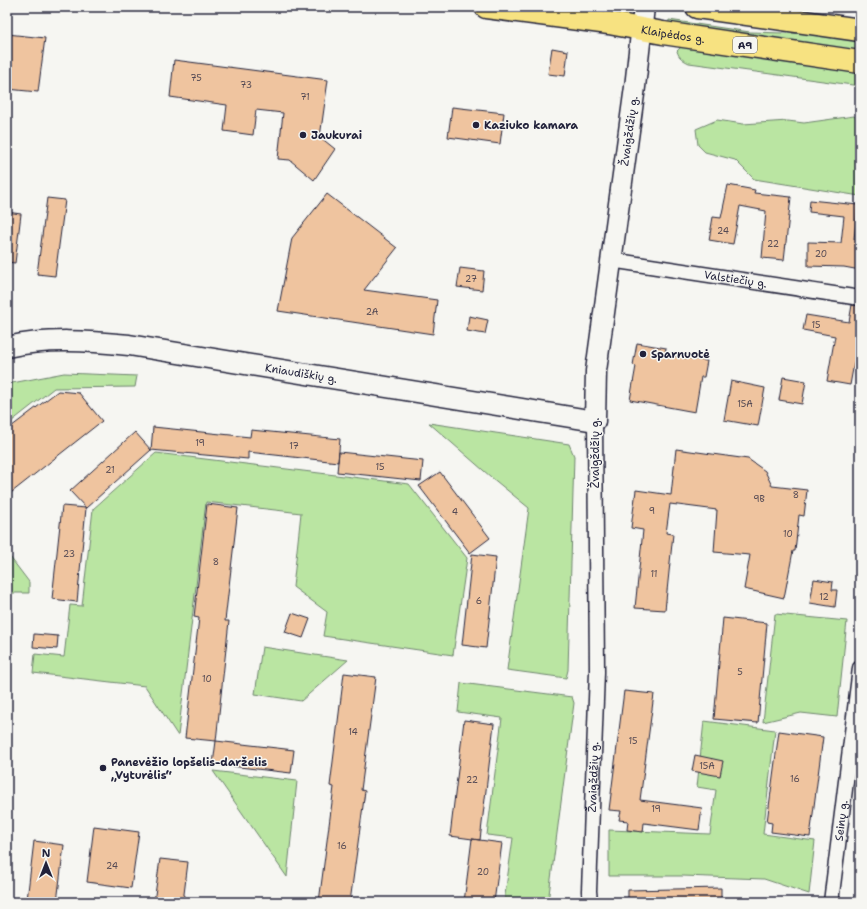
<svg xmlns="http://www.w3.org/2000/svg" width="867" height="909" font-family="'Shantell Sans',sans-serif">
<rect width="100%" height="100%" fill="#f6f6f2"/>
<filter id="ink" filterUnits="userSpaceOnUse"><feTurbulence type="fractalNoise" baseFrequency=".025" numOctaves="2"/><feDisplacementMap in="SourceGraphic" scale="8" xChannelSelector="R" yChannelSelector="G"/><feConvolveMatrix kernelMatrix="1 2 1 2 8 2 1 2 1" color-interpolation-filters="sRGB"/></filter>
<g filter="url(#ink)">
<path fill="#bae5a2" stroke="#6e846e" d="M669,20L750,32L818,34L860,40V54L668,26Z
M682,46L849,72L860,75V86L689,63C683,60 679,58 677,51Z
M854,116L860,121V196L754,179L735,160L705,152L698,145L696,129L717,120L743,124L788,121L804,123Z
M64,373L137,376L135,387L54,388L7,425V384Z
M429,423L569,444L574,456L568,670L566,678L507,670L529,508L491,477Z
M156,453L409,484L467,558L453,655L323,636L327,612L293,587L301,513L206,502L178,736L145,686L33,673L35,654L64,657L70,605L82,606L93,509Z
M7,553L29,582V593H9L7,591Z
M775,614L847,621L837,717L801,713L763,722Z
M262,647L348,660L301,701L255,694Z
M461,683L572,697L574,703L548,902H504L513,838L487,835L502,718L458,712Z
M704,721L775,730L763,834L815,841L809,894L764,879L683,876H609V830L710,834L716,790L697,787Z
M213,771L297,781L287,877Z"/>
<path fill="#efc49f" stroke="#22223b" d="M7,34L45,38L38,92L7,89Z
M552,48L568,51L565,76L548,74Z
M174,60L328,80L320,137L335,149L314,180L290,160L278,159L283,113L256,110L253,135L224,131L227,105L170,97Z
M452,107L504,113L500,144L448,137Z
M728,185L755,190L754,193L791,197L784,260L762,258L766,211L740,206L733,244L709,240L713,217L721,218Z
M327,194L397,248L364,290L437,300L433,334L278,311L292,238Z
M47,198L65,200L55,276L37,274Z
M810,200L858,205L854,239L860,240V270L844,267L808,266V242L841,243L844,216L809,212Z
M7,212L21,214L15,263L7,262Z
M460,268L484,271L482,290L457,287Z
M852,305L860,306V348L857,347L850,385L827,381L835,336L803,330L806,315L849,322Z
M469,316L488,320L485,334L467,331Z
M637,343L666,348L665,355L707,361L704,377H701L695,412L630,400L636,366L633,365Z
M783,377L806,381L802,404L779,400Z
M731,381L765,388L758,426L724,420Z
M58,391L79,393L102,421L7,496V430Z
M153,427L250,437L251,430L340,439L338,462L248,452V459L151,450Z
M135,432L151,450L86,508L70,491Z
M676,449L748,459L765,471L772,486L807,490L804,516L799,515L795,551H793L784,598L744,589L750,555L714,552L717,510L670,504L666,533L673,534L665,610L635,608L643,530L631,528L636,490L671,495Z
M339,452L423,461L421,481L337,472Z
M440,472L490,538L470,553L419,486Z
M207,504L238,508L225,621H229L216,741L185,738L199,618L194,617Z
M62,506L86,508L77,602L52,599Z
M472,554L496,557L486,648L462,645Z
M814,579L833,582L832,590H837L835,607L810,603Z
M292,613L310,619L303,638L285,632Z
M723,618L767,623L758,723L714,719Z
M34,634L58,636L57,649L33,647Z
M344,673L376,677L361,790L365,791L350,902H319L334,787L330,786Z
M624,691L654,694L640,800L702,808L699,830L644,823L643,832L627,830L628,821L619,820L621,811L609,810Z
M464,720L494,724L480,840L450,836Z
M779,731L823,737L810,837L771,832L772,823L767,822Z
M216,741L294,750L291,773L213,764Z
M695,755L723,761L720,776L692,771Z
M94,826L139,832L131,888L87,882Z
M472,839L502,843L494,902H464Z
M34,841L64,845L57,902L27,900Z
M160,859L188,862L183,902H154Z
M721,888V902H628V890Z"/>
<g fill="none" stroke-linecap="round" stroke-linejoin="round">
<defs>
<g id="street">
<path id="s1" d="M611,260L860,298"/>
<path id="s2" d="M590,902L589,891L597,672L595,421"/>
<path id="s3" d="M831,902L860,668"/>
</g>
<g id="secondary">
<path id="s4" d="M7,347C47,338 89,341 129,345L595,421L596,371L635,87L644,7"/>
</g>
<g id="highway">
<path id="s5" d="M486,7L609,23L663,33L860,62"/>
<path d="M697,7L860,30"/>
</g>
</defs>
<use href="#street" stroke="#22223b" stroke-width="17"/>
<use href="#secondary" stroke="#22223b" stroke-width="23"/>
<use href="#highway" stroke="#22223b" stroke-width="25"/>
<use href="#street" stroke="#f6f6f2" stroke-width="14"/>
<use href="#secondary" stroke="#f6f6f2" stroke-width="20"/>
<use href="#highway" stroke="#f7e281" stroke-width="22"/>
</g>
</g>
<g fill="#22223b" stroke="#f6f6f2" stroke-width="1.5">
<circle cx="476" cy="125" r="4"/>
<circle cx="303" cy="135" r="4"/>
<circle cx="643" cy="354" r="4"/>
<circle cx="103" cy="768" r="4"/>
</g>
<g text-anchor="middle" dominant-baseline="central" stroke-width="3" stroke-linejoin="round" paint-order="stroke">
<g font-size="9" fill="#554a54">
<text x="196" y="78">75</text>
<text x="246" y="85">73</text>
<text x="305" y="97">71</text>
<text x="723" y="231">24</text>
<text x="773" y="244">22</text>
<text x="821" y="254">20</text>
<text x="471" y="279">27</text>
<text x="372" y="312">2A</text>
<text x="816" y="325">15</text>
<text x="745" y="404">15A</text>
<text x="200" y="443">19</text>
<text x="294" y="446">17</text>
<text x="380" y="467">15</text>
<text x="110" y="470">21</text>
<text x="796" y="495">8</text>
<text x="759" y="499">9B</text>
<text x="652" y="511">9</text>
<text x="455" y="512">4</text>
<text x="788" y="534">10</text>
<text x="69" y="554">23</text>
<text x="216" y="562">8</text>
<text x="654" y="574">11</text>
<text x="824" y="597">12</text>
<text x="479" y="601">6</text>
<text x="740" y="672">5</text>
<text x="207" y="679">10</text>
<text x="353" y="732">14</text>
<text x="633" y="741">15</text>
<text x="707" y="766">15A</text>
<text x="795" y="779">16</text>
<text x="472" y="780">22</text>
<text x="656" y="809">19</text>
<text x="342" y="846">16</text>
<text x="112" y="866">24</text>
<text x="483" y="872">20</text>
</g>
<rect fill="#f6f6f2" stroke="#626272" stroke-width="1" x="733" y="37" width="24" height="16" rx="3"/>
<g font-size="10" font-weight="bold" fill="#22223b">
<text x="745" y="45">A9</text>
</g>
<g font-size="11" fill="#22223b" stroke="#f6f6f2">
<text stroke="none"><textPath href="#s5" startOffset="189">Klaipėdos g.</textPath></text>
<text stroke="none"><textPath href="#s4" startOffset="887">Žvaigždžių g.</textPath></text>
<text stroke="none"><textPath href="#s1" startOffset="126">Valstiečių g.</textPath></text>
<text stroke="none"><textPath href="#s4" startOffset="297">Kniaudiškių g.</textPath></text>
<text transform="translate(595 453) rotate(-90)">Žvaigždžių g.</text>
<text stroke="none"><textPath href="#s2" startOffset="125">Žvaigždžių g.</textPath></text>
<text stroke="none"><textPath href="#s3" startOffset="82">Seinų g.</textPath></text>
</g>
<g font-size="11" font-weight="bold" fill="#22223b" stroke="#f6f6f2" text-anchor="start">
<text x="484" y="125">Kaziuko kamara</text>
<text x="311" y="135">Jaukurai</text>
<text x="651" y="354">Sparnuotė</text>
<text x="111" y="762">Panevėžio lopšelis-darželis<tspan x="111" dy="13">„Vyturėlis“</tspan></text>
</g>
</g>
<rect width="867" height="909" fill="none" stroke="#f6f6f2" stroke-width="24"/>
<rect x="12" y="12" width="843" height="885" fill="none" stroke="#22223b" stroke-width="1.5" filter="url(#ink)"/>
<g transform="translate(46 863)" stroke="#f6f6f2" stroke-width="3" paint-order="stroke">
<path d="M0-3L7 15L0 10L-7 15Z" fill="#22223b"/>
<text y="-6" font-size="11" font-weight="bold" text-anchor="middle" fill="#22223b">N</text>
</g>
</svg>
